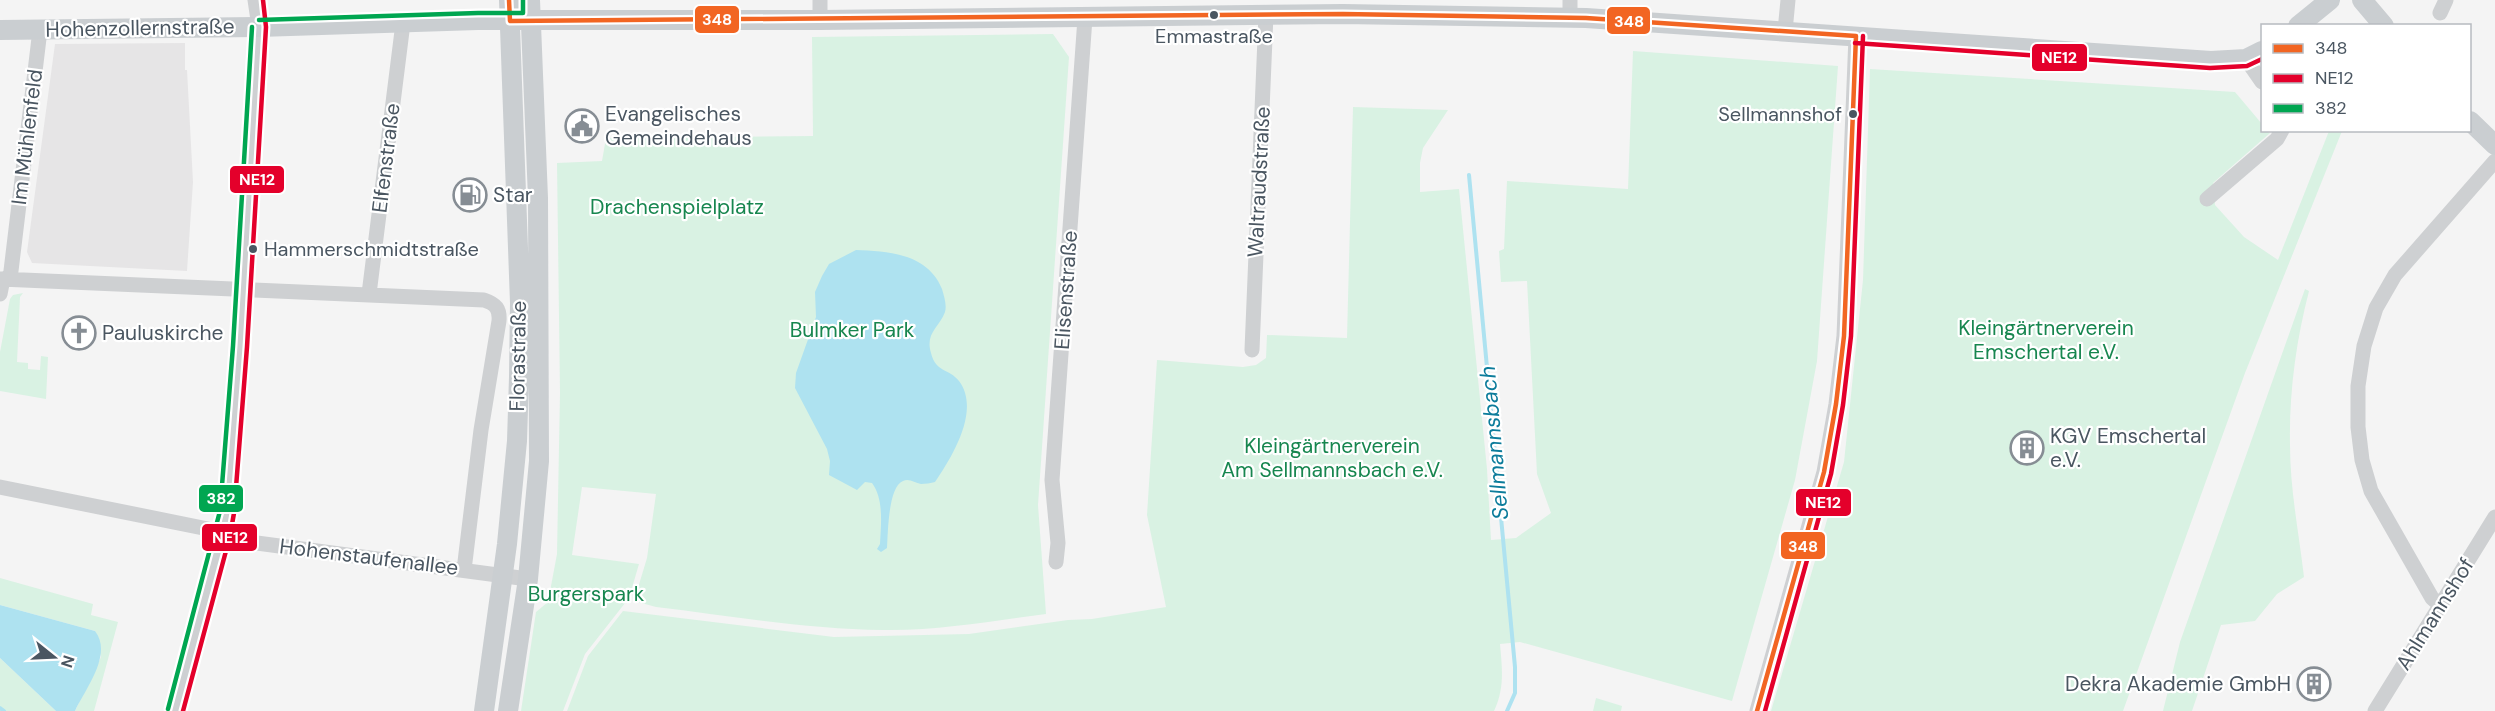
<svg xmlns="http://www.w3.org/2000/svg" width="2495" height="711" font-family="'DM Sans',sans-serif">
<rect width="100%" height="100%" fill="#f4f4f4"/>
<path fill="#e6e5e6" d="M185,43V70H187L193,182L187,271L32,263L27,252L55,44Z"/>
<path fill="#d9f2e3" d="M1053,34L1069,57L1038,505L1046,614C992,621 938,631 883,630C807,629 731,616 656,607L634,601L647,558L656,494L582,487L572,555L639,564L629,598L585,654L563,711H521L536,612L548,602L557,554L560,393L557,163L602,161L606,138L813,136L812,37Z
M1633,51L1838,66L1817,361L1795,480L1732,701L1520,642L1500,644C1502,668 1505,688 1494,711H567L588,656L623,611L834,637L969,634L1068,620L1092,619L1166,607L1147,515L1157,360L1243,367L1256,365L1266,358L1267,335L1347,338L1353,107L1448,110L1423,148L1420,163V192L1459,189L1487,469L1491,540L1516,538L1551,513L1537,474L1527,281L1501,282L1499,251L1504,249L1507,181L1628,189Z
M1870,69L2235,92L2262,124V130L2270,133L2213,183L2215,205L2244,237L2278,260L2329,131H2342L2245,373L2123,711H1771L1844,462L1863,280Z
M2305,289L2309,291C2296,341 2289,393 2290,445C2290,489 2299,534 2304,577L2277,594L2255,621L2221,625L2192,711H2163L2180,642Z
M23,293L20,297L17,362L28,363V369L40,370L41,356L48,357L46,399L0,391V352L10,299L13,295Z
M0,578L93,604L91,615L118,622L94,711H75L101,657L95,631L0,605Z
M0,658L56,711H0Z
M1596,698L1622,706L1621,711H1593Z"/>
<path fill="#aee2f0" d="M856,250C889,251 928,254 942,289C944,296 947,305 945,312C939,328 925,333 931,353C936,373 949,368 959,381C981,410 952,457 935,482C931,483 925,484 921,484C915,483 909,478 903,481C888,487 888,533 887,548L881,552L877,549L880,544C881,524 884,499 872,483L865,482L857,490L829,475L830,461L827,449L795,388L796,373L816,317L815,292L822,276L829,264Z
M0,605L95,631C113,654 86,688 75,711H56L0,658Z"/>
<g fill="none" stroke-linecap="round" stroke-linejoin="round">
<path stroke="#aee2f0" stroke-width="4" d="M1469,175L1515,667V693L1507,711
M0,708L4,711"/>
<path stroke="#ced0d2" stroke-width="15" d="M820,0V20
M2440,13L2446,0
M1570,17V0
M1785,31L1788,0
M2246,59L2262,82
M2207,199L2277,139L2282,130
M0,279L484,300C496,304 500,309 499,321L481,430L464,570
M10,279L40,30
M0,294L3,279
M369,294L403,23
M1252,350L1266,14
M0,487L208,529L242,541L528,579
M1056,562L1058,543L1052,480L1085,18
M2440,605L2432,598L2371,491L2362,460L2358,427V386L2364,346L2376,308L2395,275L2495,161
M175,711L223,534L227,512L240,347L259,27L255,0
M1757,711L1824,472L1836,404L1844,336L1856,36
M2375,711L2495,517"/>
<path stroke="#caced1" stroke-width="20" d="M2362,0L2384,26
M2298,26L2330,0
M0,30L259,27L478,20H820L1343,14L1586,18L2211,61L2246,59L2262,51
M2470,121L2495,145
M484,711L507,544L517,441L519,377L520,303L509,0
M508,711L528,579L539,461L538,198L530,0"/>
<defs>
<path id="bus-1" d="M509,0L510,21L1343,14L1586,18L1856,36
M1757,711L1824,472L1836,404L1844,336L1856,36"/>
<path id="bus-2" d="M1855,43L2210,68L2247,66L2262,59
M183,711L230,536L234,513L247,347L266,27L263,0
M1765,711L1831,474L1843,405L1851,336L1863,36"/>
<path id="bus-3" d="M259,20L478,13H523V0
M168,709L220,511L233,346L252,27"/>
</defs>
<use href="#bus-1" stroke="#fff" stroke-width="9"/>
<use href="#bus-2" stroke="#fff" stroke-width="9"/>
<use href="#bus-3" stroke="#fff" stroke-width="9"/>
<use href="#bus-1" stroke="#f26522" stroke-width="4.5"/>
<use href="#bus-2" stroke="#e4002b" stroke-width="4.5"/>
<use href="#bus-3" stroke="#00a651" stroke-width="4.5"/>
</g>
<defs>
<symbol id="civic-ring" viewBox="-11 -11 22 22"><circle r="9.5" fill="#fff" stroke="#868d94" stroke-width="1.5"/><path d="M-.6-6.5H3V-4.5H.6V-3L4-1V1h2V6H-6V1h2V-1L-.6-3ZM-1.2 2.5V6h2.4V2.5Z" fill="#868d94"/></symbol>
<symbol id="fuel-ring" viewBox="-11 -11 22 22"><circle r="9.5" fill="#fff" stroke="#868d94" stroke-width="1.5"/><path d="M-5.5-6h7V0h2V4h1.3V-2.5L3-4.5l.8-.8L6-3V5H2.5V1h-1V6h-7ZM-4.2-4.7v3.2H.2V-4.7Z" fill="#868d94"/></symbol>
<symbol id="church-ring" viewBox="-11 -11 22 22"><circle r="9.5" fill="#fff" stroke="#868d94" stroke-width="1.5"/><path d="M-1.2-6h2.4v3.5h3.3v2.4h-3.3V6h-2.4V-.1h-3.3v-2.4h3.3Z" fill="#868d94"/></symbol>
<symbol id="building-ring" viewBox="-11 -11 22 22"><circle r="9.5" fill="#fff" stroke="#868d94" stroke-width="1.5"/><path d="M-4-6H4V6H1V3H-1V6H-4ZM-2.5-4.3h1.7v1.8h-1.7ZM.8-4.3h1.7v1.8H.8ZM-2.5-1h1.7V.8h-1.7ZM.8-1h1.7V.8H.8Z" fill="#868d94"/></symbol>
</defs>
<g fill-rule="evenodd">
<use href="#civic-ring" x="563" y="107" width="38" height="38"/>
<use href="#fuel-ring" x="451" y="176" width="38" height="38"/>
<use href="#church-ring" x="60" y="314" width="38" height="38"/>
<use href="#building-ring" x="2008" y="429" width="38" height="38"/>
<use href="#building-ring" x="2295" y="665" width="38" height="38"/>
</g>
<g fill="#4a5661" stroke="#fff" stroke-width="2">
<circle cx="1214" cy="15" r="5"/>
<circle cx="1853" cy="114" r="5"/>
<circle cx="253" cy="249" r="5"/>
</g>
<g text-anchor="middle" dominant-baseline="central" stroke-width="4.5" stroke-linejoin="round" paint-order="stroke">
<g font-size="20" fill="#4a5661" stroke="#fff">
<text x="1214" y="36">Emmastraße</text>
<text x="1842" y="114" text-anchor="end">Sellmannshof</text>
<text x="264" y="249" text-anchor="start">Hammerschmidtstraße</text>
</g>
<g font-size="21" fill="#4a5661" stroke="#fff">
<text transform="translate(140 28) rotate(-1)">Hohenzollernstraße</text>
<text transform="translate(27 137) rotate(-83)">Im Mühlenfeld</text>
<text transform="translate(386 158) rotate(-83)">Elfenstraße</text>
<text transform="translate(1259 182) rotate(-87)">Waltraudstraße</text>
<text transform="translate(1066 290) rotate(-86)">Elisenstraße</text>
<text transform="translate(518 356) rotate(-89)">Florastraße</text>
<text transform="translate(369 557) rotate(7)">Hohenstaufenallee</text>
<text transform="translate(2435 614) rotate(-58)">Ahlmannshof</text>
</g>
<g font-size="21" fill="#4a5661" stroke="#fff" text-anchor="start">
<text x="605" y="114">Evangelisches<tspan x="605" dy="24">Gemeindehaus</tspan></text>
<text x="493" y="195">Star</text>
<text x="102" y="333">Pauluskirche</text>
<text x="2050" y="436">KGV Emschertal<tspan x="2050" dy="24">e.V.</tspan></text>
<text x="2291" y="684" text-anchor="end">Dekra Akademie GmbH</text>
</g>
<g font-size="21" fill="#17864f" stroke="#fff">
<text x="677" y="207">Drachenspielplatz</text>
<text x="2046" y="328">Kleingärtnerverein<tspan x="2046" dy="24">Emschertal e.V.</tspan></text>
<text x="852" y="330">Bulmker Park</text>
<text x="1332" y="446">Kleingärtnerverein<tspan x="1332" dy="24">Am Sellmannsbach e.V.</tspan></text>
<text x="586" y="594">Burgerspark</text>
</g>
<g font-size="22" font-style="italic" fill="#0c7c9b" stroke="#fff">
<text transform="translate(1494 443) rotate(-95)">Sellmannsbach</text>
</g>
</g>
<g stroke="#fff" stroke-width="2">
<rect x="694" y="5" width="46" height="29" rx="6" fill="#f26522"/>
<rect x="1606" y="6" width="45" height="29" rx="6" fill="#f26522"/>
<rect x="2031" y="43" width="57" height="29" rx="6" fill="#e4002b"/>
<rect x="229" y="165" width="56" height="29" rx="6" fill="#e4002b"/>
<rect x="198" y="484" width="46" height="29" rx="6" fill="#00a651"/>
<rect x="1795" y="488" width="57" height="29" rx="6" fill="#e4002b"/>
<rect x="201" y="523" width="57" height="29" rx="6" fill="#e4002b"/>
<rect x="1780" y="531" width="46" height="29" rx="6" fill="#f26522"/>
</g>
<g font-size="16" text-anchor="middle" font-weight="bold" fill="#fff">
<text x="717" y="25">348</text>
<text x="1629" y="27">348</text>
<text x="2059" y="63">NE12</text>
<text x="257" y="185">NE12</text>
<text x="221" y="504">382</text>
<text x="1823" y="508">NE12</text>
<text x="230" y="543">NE12</text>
<text x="1803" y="552">348</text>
</g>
<rect x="2261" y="24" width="210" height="108" fill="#ffffff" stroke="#b7bbc0" stroke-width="1.5"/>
<rect x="2273" y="44" width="30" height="9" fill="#f26522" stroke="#b7bbc0" stroke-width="1.5"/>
<text x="2315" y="54" font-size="18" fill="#4a5661">348</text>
<rect x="2273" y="74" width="30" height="9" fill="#e4002b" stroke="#b7bbc0" stroke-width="1.5"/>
<text x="2315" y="84" font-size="18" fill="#4a5661">NE12</text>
<rect x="2273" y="104" width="30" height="9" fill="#00a651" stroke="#b7bbc0" stroke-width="1.5"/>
<text x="2315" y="114" font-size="18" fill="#4a5661">382</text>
<g transform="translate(54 657) rotate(108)" stroke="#ffffff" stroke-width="4.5" paint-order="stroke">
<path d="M0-4.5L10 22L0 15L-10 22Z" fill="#4a5661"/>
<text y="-9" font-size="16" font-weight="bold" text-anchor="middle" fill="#4a5661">N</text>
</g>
</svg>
